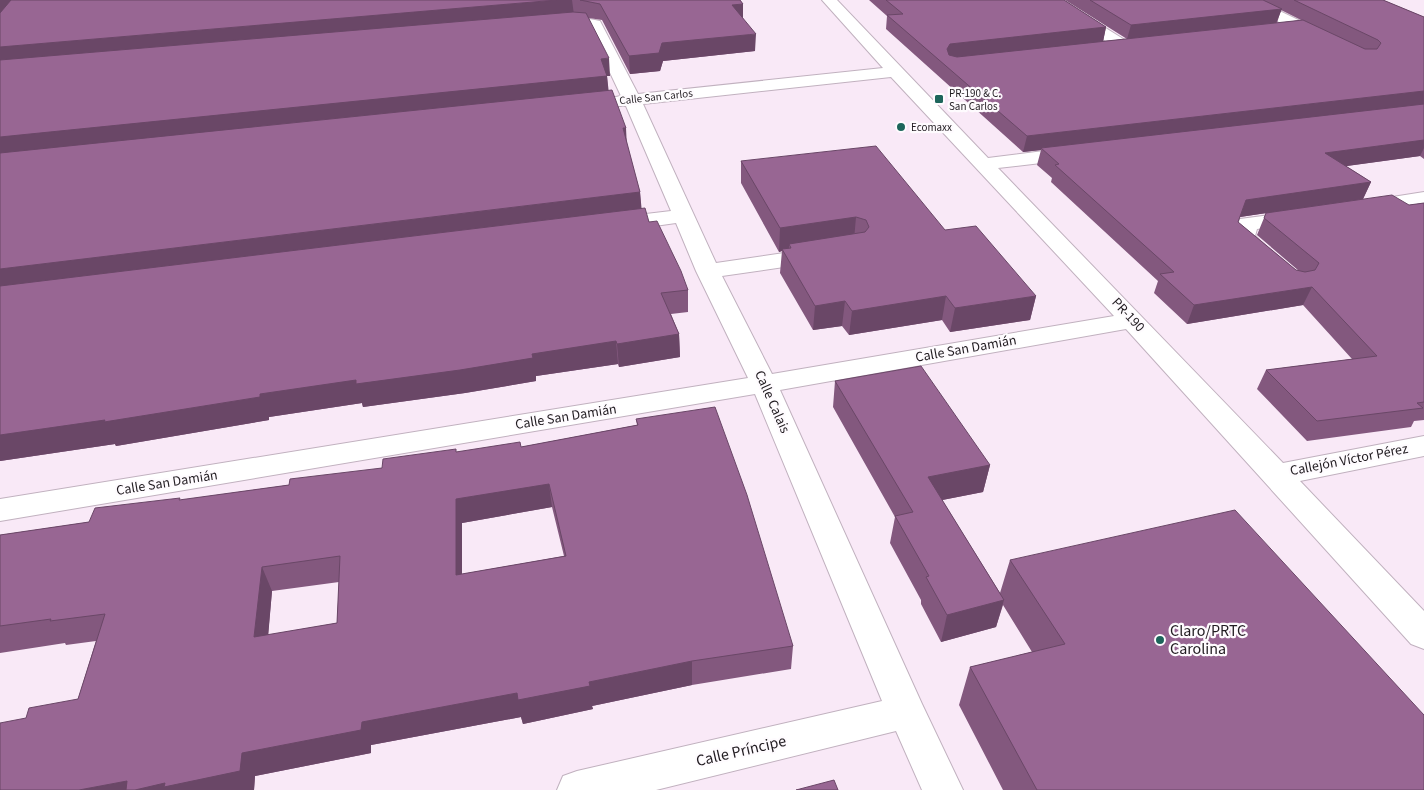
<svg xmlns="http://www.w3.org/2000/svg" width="1424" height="790" font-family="'Source Sans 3',sans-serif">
<rect width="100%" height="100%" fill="#f9e9f7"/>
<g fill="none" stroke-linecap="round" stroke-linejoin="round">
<defs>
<path id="minor" d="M822,0H837L988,158L1075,147L1082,149L1085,153L1082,157L1075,159L998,168L1283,463L1424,436V456L1300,481L1424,611V649L1411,644L1126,329L780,390L922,704L963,790H922L896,731L656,790H557L563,776L577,771L882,701L755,394L0,521V499L748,378L696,271L676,223L612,232L604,230L601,225L604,220L612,218L671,211L626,106H610L607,102L610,98L621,96L589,28C576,27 561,30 549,27L546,24L549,21C565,17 584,17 600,21L638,94L883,68ZM891,77L1114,316L772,374L722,276L818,262L826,260L829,255L826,250L818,248L716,263L643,104Z
M1044,0H1061L1128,42L1130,45L1128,48H1116Z
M1239,0H1257L1327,34L1329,37L1327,40H1315L1241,3Z
M1424,192V204L1367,213L1359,212L1356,207L1359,202L1367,201Z
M1299,211L1307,212L1310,217L1307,222L1257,229L1255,236L1276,256L1273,261C1257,265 1241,251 1232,238L1240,219Z"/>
</defs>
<use href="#minor" stroke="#c1b1bf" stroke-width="2"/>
<use href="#minor" fill="#fff" fill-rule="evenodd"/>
</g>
<path fill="#83587e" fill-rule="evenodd" d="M0,0H740L743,4V18L755,51L663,61L660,71L630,74L602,20L589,18L610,76H607L608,91L626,128V141L640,192L641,208L688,290V312L671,314L679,334L680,357L619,367L618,364L536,376V381L465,393L363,407L362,403L269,417V420L116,446L115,444L0,461Z
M869,0H1064L1106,27L1103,41L1127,39L1065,0H1383L1424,17V159L1420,156L1346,166L1371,182L1363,199L1409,205L1424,203V420L1414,421L1411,427L1307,441L1257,389L1266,370L1352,359L1303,305L1187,324L1154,293L1158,281L1051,182L1052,178L1037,165L1041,150L1023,152L886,29L887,16ZM1281,10L1301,20L1277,23ZM1266,213L1257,235L1299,271L1296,270L1238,222L1240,217Z
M741,161L945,230L1036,296L1030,320L950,332L942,320L849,335L842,326L813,330L780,273L782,251L779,252L741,183Z
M835,381L990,465L983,492L942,500L1000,593L1010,560L1424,790H1003L959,705L970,667L1032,652L1003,605L996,627L941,642L921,604V600L890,543L895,517L833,407Z
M636,419L793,646L791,669L692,685L592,706L593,709L523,724L521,717L371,745V753L255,776L254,790H0L26,718L78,699L96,641L66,645L65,643L0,653V535L89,522L181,500L289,485L382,468L456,452L521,447L637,425ZM552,507L564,556L462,574V523ZM339,582L337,623L268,635L272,591Z"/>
<path fill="#6a4767" d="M0,0H12L0,15Z
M557,0H572L574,15L0,66V47Z
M743,4V21L732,5Z
M1282,9L1276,23L1127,39L1131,25Z
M1106,27L1103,42L948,59L947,49L950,44Z
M756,34L755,51L663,61L660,71L630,74L629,56L662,43Z
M609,58L610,76H607L609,94L0,158V137Z
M1424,91V106L1041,148V150L1023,152L1027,136Z
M623,128H626L627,148Z
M1424,140V148L1420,156L1318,170L1325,153Z
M1371,182L1363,199L1240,217L1246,200Z
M640,192L642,213L0,292V269Z
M856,217L854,240L791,248L789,244V250L782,249V251L779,252L780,228Z
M1312,287L1303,305L1187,324L1194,305Z
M946,296L942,320L849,335L852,311Z
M1036,296L1030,320L950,332L955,308Z
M845,301L842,326L813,330L815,306Z
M679,334L680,357L619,367L617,344Z
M616,341L618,364L536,376V381L465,393L363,407L362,403L269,417V420L116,446L115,444L0,461V435L260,394Z
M990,465L983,492L922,504L928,477Z
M549,484L552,507L462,523V599L456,575V499Z
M262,567L272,591L266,661L254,637Z
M1004,600L996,627L941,642L947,615Z
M692,661V685L592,706L593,709L523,724L521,717L371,745V753L255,776L254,790H135L242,753L362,722L517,693L589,682Z
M127,781L134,790H79Z"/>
<path fill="#986693" stroke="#6a4767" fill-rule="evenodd" d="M11,0H557L0,47V13Z
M580,0H740L743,4L732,5L756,34L662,43L659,53L629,56L600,4Z
M886,0H1064L1106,27L950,44L947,49L949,55L957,57L1303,20L1365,49H1377L1381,43L1378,40L1294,0H1383L1424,17V91L1027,136L887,15L903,14Z
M1090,0H1263L1282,9L1131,25Z
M573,12L586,13L609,58L601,59L607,76L0,137V60Z
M612,90L626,128H623L640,192L0,269V153Z
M1424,104V140L1325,153L1371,182L1246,200L1238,222L1296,270L1305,272L1315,270L1319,263L1264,218L1266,213L1392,195L1409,205L1424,203V402L1417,403L1423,408L1317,421L1266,370L1377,356L1312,287L1194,305L1160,274L1174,272L1055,165L1059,164L1041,148Z
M876,146L945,230L976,226L1036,296L955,308L946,296L852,311L845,301L815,306L782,249L791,248L789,244L865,232L869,227L866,220L856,217L780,228L741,161Z
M645,208L649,222L657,221L681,271L688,290L661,293L679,334L617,344L616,341L532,354L533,358L460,370L356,384V380L260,394V397L104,422L105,420L0,435V286Z
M921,366L990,465L928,477L1004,600L947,615L926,577L929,576L895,516L913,512L835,381Z
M715,407L747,495L793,646L692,661L589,682L590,686L518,700L517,693L362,722L361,730L242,753L240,771L164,787L165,783L135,790H126L127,781L79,790H0V723L26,718L29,708L78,699L105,614L50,621L51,619L0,626V535L89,522L95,508L180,498L179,500L289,485L290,479L382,468L383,459L456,449V452L520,442L521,447L638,425L636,419ZM549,484L566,556L456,575V499ZM340,556L337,623L254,637L262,567Z
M1235,510L1424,715V790H1037L970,667L1065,644L1010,560Z
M834,780L838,790H796Z"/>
<g fill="#1d655b" stroke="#fefbfe" stroke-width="2">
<rect x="934" y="94" width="10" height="10" rx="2.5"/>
<circle cx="901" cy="127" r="5"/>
<circle cx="1160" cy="640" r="5"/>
</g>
<g text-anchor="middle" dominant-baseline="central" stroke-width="4.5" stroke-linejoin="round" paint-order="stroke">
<g font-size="11" fill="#211c21" stroke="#fefbfe" text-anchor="start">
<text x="949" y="93">PR-190 &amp; C.<tspan x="949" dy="13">San Carlos</tspan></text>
<text x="911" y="127">Ecomaxx</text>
</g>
<g font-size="11" fill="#211c21" stroke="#fefbfe">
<text transform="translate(656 97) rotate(-6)">Calle San Carlos</text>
</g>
<g font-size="14" fill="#211c21" stroke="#fefbfe">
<text transform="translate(1128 315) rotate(47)">PR-190</text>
<text transform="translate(966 349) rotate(-10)">Calle San Damián</text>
<text transform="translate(772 402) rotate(66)">Calle Calais</text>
<text transform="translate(566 417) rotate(-9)">Calle San Damián</text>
<text transform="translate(1349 460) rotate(-11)">Callejón Víctor Pérez</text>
<text transform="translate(167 483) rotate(-9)">Calle San Damián</text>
</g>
<g font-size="16" fill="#211c21" stroke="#fefbfe" text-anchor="start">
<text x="1170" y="631">Claro/PRTC<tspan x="1170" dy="18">Carolina</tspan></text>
</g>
<g font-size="16" fill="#211c21" stroke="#fefbfe">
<text transform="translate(741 751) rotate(-13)">Calle Príncipe</text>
</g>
</g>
</svg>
